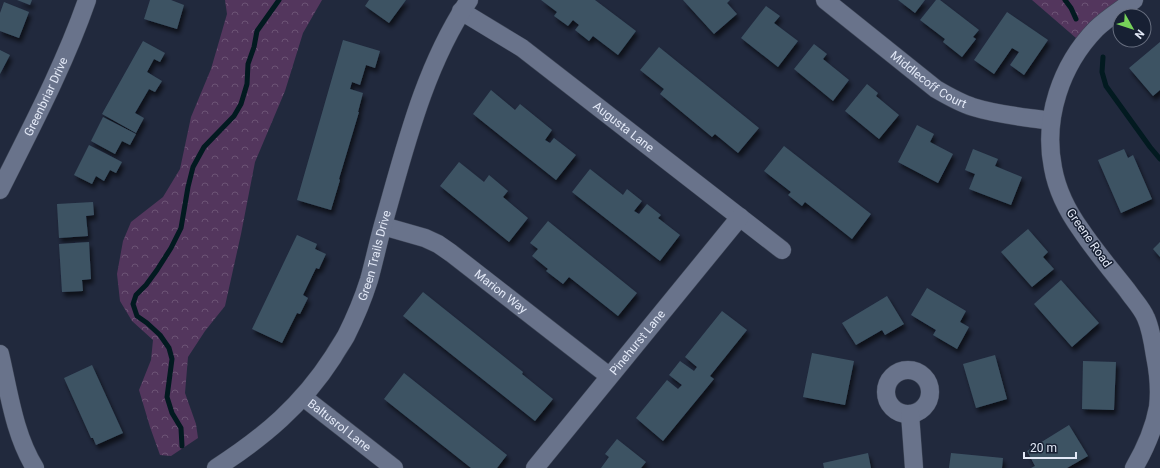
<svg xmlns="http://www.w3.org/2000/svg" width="1160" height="468" font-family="Roboto,sans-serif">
<defs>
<pattern id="forest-crowns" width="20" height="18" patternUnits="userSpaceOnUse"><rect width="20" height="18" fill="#53365d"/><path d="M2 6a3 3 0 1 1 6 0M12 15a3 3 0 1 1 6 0" fill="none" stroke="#6c5375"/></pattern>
<filter id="shadow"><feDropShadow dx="2.5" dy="4.5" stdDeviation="2" flood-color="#0009"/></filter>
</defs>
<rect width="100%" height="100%" fill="#21293d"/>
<path fill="url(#forest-crowns)" d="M225,0H322L303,33L285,91L255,162L241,234L225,306L205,331L188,357L185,393L196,424L198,438L171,456L160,455L150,427L139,390L151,360L153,340L132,321L120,301L117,274L123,241L131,222L163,197L180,169L191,117L211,69L227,14Z
M1032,0H1119L1089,23L1076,38Z"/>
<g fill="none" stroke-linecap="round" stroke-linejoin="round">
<path stroke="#021a20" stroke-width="5" d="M1065,0L1071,8L1076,19
M1103,57L1102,72L1106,86L1150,147L1160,159
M182,446L181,428L172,413L167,397L172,359L169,348L160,335L147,323L137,316L133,304L136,295L146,285L157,270L171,248L181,228L188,187L193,167L204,147L234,116L241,104L247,84L248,64L254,47L257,31L279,0"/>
</g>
<path fill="#3d5364" filter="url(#shadow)" d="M17,0H32L30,5Z
M150,0H171L184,5L177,29L144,19Z
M369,0H406L389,23L365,6Z
M541,0H595L636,31L618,55L593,36L589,41L575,30L579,25L573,20L568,26L554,16L557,12Z
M683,0H730L727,3L737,14L714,34Z
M898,0H925L915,13Z
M936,0H940L979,30L973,37L976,39L962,57L943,42L945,39L920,20Z
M4,2L29,12L19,38L0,31V13Z
M766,6L780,16L774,23L798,41L778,67L741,38Z
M1007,12L1048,40L1024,75L1010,65L1019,52L1012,48L994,74L974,60Z
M343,40L380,51L375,68L366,65L360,85L352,82L350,89L363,93L358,112H359L339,179L340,180L331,210L297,200Z
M143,41L165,53L160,62L154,59L147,72L162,81L155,92L149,89L135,113L144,118L136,133L102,114Z
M1160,42V90L1153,96L1129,68Z
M814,44L827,54L823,59L849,80L833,101L794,69Z
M659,47L759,128L738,153L715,134L712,137L660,94L664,89L640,70Z
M0,50L10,55L0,74Z
M867,84L878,93L876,96L899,115L879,139L845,111Z
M491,90L515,110L520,104L552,130L545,140L550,143L554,138L576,155L556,180L473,114Z
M103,117L136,134L130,145L122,141L115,154L91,141Z
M917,125L934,134L930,142L953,154L938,183L898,162Z
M89,145L122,162L116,173L110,170L104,181L96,176L92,184L74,175Z
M784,146L871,214L852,239L805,202L802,206L788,195L791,192L764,171Z
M973,149L998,159L995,166L1022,177L1011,205L969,189L975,174L965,170Z
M1124,149L1128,158L1133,155L1152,199L1121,213L1098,160Z
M459,162L484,182L489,175L508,191L503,197L528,218L509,242L440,186Z
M590,169L623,195L627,189L642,201L634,211L639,214L647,204L661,215L658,218L680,235L660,261L572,192Z
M93,202L94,215L86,216L88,236L59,238L57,204Z
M548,221L637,293L618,316L569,277L563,284L546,271L548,269L532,256L538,249L530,243Z
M1028,229L1048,252L1043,257L1054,269L1032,287L1001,252Z
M297,235L317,244L315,249L326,254L319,269L316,268L303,295L308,298L300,314L297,313L282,343L252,329Z
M89,242L91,279L82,280L83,291L62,292L59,244Z
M1160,242V257L1153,249Z
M1061,280L1099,323L1072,347L1034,304Z
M927,288L966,311L960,322L969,327L957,349L933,335L936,330L911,315Z
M423,292L523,372L522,374L553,399L535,421L403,316Z
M887,296L904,324L885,335L882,330L856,345L842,323Z
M722,311L747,330L710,376L714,379L663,441L636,418L667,380L678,389L682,385L669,375L680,361L694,371L697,367L685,357Z
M812,353L854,361L845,405L803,397Z
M995,355L1007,399L976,408L963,364Z
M1083,361L1116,362L1114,410L1082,409Z
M92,365L123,433L96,445L93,438H91L64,378Z
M404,373L507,455L497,468H471L384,399Z
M1069,425L1088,456L1067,468H1031L1035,466L1027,451Z
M617,439L646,462L641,468H601L609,457L605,454Z
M868,453L871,468H824L823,463Z
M951,453L1003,458L1002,468H949Z"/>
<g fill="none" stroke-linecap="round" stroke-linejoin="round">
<defs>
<g id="minor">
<path id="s1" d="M825,0L936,89C948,96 960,103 973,107C998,115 1025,117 1051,121"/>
<path id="s2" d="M461,11L522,48L782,250"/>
<path id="s3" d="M0,190C31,128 64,66 87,0"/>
<path id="s4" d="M383,226L425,238L438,244L451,253L609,376"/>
<path d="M0,354C9,392 14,434 35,468"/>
<circle cx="908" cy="392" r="22"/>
<path id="s5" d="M303,397L394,468"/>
<path d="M910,414L914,468"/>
<path id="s6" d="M216,468C264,437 302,405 333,357C337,350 342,343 346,336C355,318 363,299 369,280C374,262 378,243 383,225C405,148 424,67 469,0"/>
<path id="s7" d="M535,468L740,217"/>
<path d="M1134,468C1145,449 1154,429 1158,407C1160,391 1158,371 1155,356C1153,343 1151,329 1146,318C1142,308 1133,299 1127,290C1112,271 1095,251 1081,230C1068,212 1057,190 1053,168C1043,118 1061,65 1096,29C1107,18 1122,9 1134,0"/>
</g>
</defs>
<use href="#minor" stroke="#3e4657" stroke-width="19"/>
<use href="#minor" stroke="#69738b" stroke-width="18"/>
</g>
<g text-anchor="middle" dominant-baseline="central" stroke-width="3" stroke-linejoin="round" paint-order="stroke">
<g font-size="12" fill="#e3e9f7" stroke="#172033">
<text stroke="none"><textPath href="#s1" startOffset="131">Middlecoff Court</textPath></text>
<text stroke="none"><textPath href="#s3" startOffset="104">Greenbriar Drive</textPath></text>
<text stroke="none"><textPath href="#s2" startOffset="200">Augusta Lane</textPath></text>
<text transform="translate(1089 238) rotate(55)">Greene Road</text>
<text stroke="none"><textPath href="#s6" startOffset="273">Green Trails Drive</textPath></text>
<text stroke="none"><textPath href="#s4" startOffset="137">Marion Way</textPath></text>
<text stroke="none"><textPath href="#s7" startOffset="162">Pinehurst Lane</textPath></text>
<text stroke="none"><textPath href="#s5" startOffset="46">Baltusrol Lane</textPath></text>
</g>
</g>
<g transform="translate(1132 28) rotate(129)"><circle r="19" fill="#172033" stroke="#697081"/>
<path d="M0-3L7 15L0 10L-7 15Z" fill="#77d259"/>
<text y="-6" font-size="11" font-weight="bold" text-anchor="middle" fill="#e3e9f7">N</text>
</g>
<path d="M1024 452v6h52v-6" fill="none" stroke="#e3e9f7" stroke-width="2"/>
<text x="1030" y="452" font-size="12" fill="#e3e9f7" stroke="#172033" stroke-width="3" paint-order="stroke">20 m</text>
</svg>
